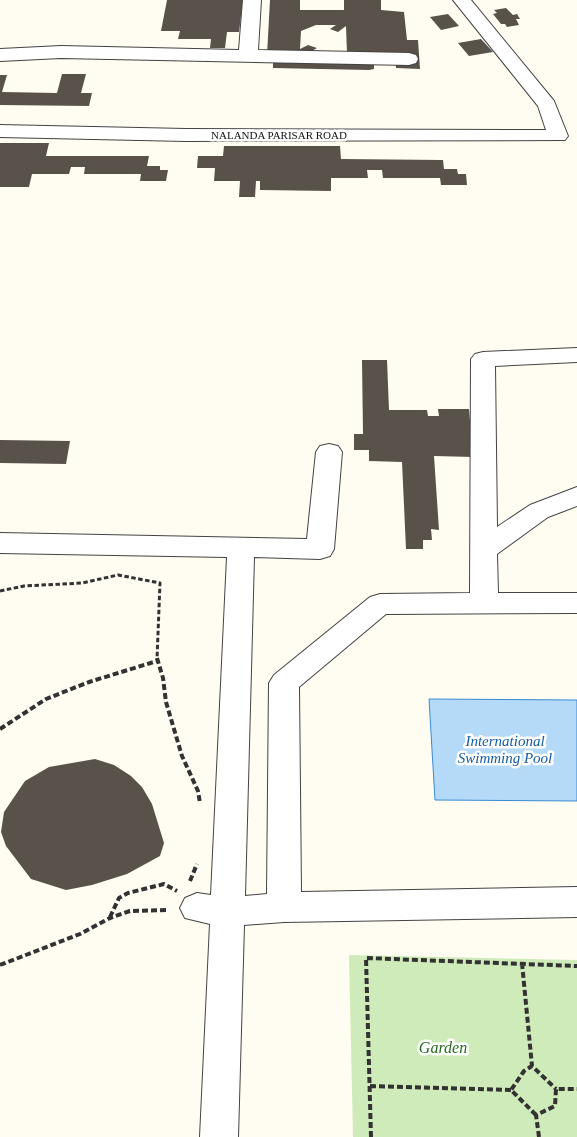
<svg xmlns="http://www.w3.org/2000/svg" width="577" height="1137" font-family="Georgia,serif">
<rect width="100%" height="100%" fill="#fffdf2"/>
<path fill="#d0ebba" d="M349,955L577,960V1137H353Z"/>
<path fill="#b5daf8" stroke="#3a8ad2" d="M429,699L577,700V801L435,800Z"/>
<path fill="#59524b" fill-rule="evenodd" d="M167,0H243L239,32H227L225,48H210L211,39H178L180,31H161Z
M270,0H300V10H344V0H381V10L404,12L407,40H418L420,69L396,68L395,57L388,56V52H374V69L369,70L273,68V55H267ZM316,25H336L330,29L338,32L346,26L347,54H307L317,48L308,45L300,49L301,31Z
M506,8L513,15L517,14L520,19H516L519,25L507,27L505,24H501L493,14L497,13L494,10Z
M448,14L459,26L441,30L430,17Z
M481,39L493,52L469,56L458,43Z
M62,74H86L81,93H92L89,106L0,105V75H7L2,92L57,93Z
M0,143H49L46,156H149L147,166H160V170H168L166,181H140L141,174H84L85,167H71L69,174H32L29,187H0Z
M224,146H340L341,159L443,160L444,169H457L458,174H466L467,185H441L440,178H383L382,170H367L368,178H331V191L260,190V181H256L255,197H239L240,181H214L215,168H197L198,156H223Z
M362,360H387L389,410H427L428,416H439L438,409H469L473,457L434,456L439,530L431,529L432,540H423V549H406L402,462L369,461V450H354V434H363Z
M0,440L70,441L66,464L0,463Z
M95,759L114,765L131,776L142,787L152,804L164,843L160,856L127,874L92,885L66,890L31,879L6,846L1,832L4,812L25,781L49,767Z"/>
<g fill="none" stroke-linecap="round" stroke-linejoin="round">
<defs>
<path id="minor" d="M243,0H261L258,50L409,53L416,55L418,59L416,63L409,65L61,58L0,61V49L61,46L239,50Z
M453,0H471L554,101L568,136L565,140L186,141L0,137V125L186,129L546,130L538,106Z
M577,348V362L495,366L497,527L530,505L577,487V506L548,517L497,554L498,593H577V613L386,614L299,687L301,892L577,887V917L284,922L244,925L238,1137H200L210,924L185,918L180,908L185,898L197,893L211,895L227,557L0,553V533L307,539L316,452L320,446L329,444L338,446L342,452L334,549L330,556L320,559L254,557L245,896L267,894L269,683L274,675L370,597L380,594L470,593L471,359L475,354L483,352Z"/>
</defs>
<use href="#minor" stroke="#434343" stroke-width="2"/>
<path stroke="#323232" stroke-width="3" stroke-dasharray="4.5 2.5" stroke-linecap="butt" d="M0,591L24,586L82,583L118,575L160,583L157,659"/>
<path stroke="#323232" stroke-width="4" stroke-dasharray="6 3" stroke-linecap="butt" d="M157,658L163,678L166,702L182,756L198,791L200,803
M0,729L46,699L89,682L157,661
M190,881L197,864
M110,917L119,898L128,893L164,884L177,891
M522,963L532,1066
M0,965L80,934L110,918L130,911L169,910
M370,1086L511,1090
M536,1115L511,1090L524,1071L532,1066L556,1089
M371,1137L366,958L577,966
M539,1137L536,1115L555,1106L556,1089H577"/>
<use href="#minor" fill="#fff" fill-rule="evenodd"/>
</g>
<g text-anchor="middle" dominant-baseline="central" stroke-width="5" stroke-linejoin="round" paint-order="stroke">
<g font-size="11" fill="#101010" stroke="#fff">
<text x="279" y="135">NALANDA PARISAR ROAD</text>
</g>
<g font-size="15" font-style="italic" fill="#145ca7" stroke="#fff">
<text x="505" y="741">International<tspan x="505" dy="17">Swimming Pool</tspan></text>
</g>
<g font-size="16" font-style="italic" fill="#276a1d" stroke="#fff">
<text x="443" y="1047">Garden</text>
</g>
</g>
</svg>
